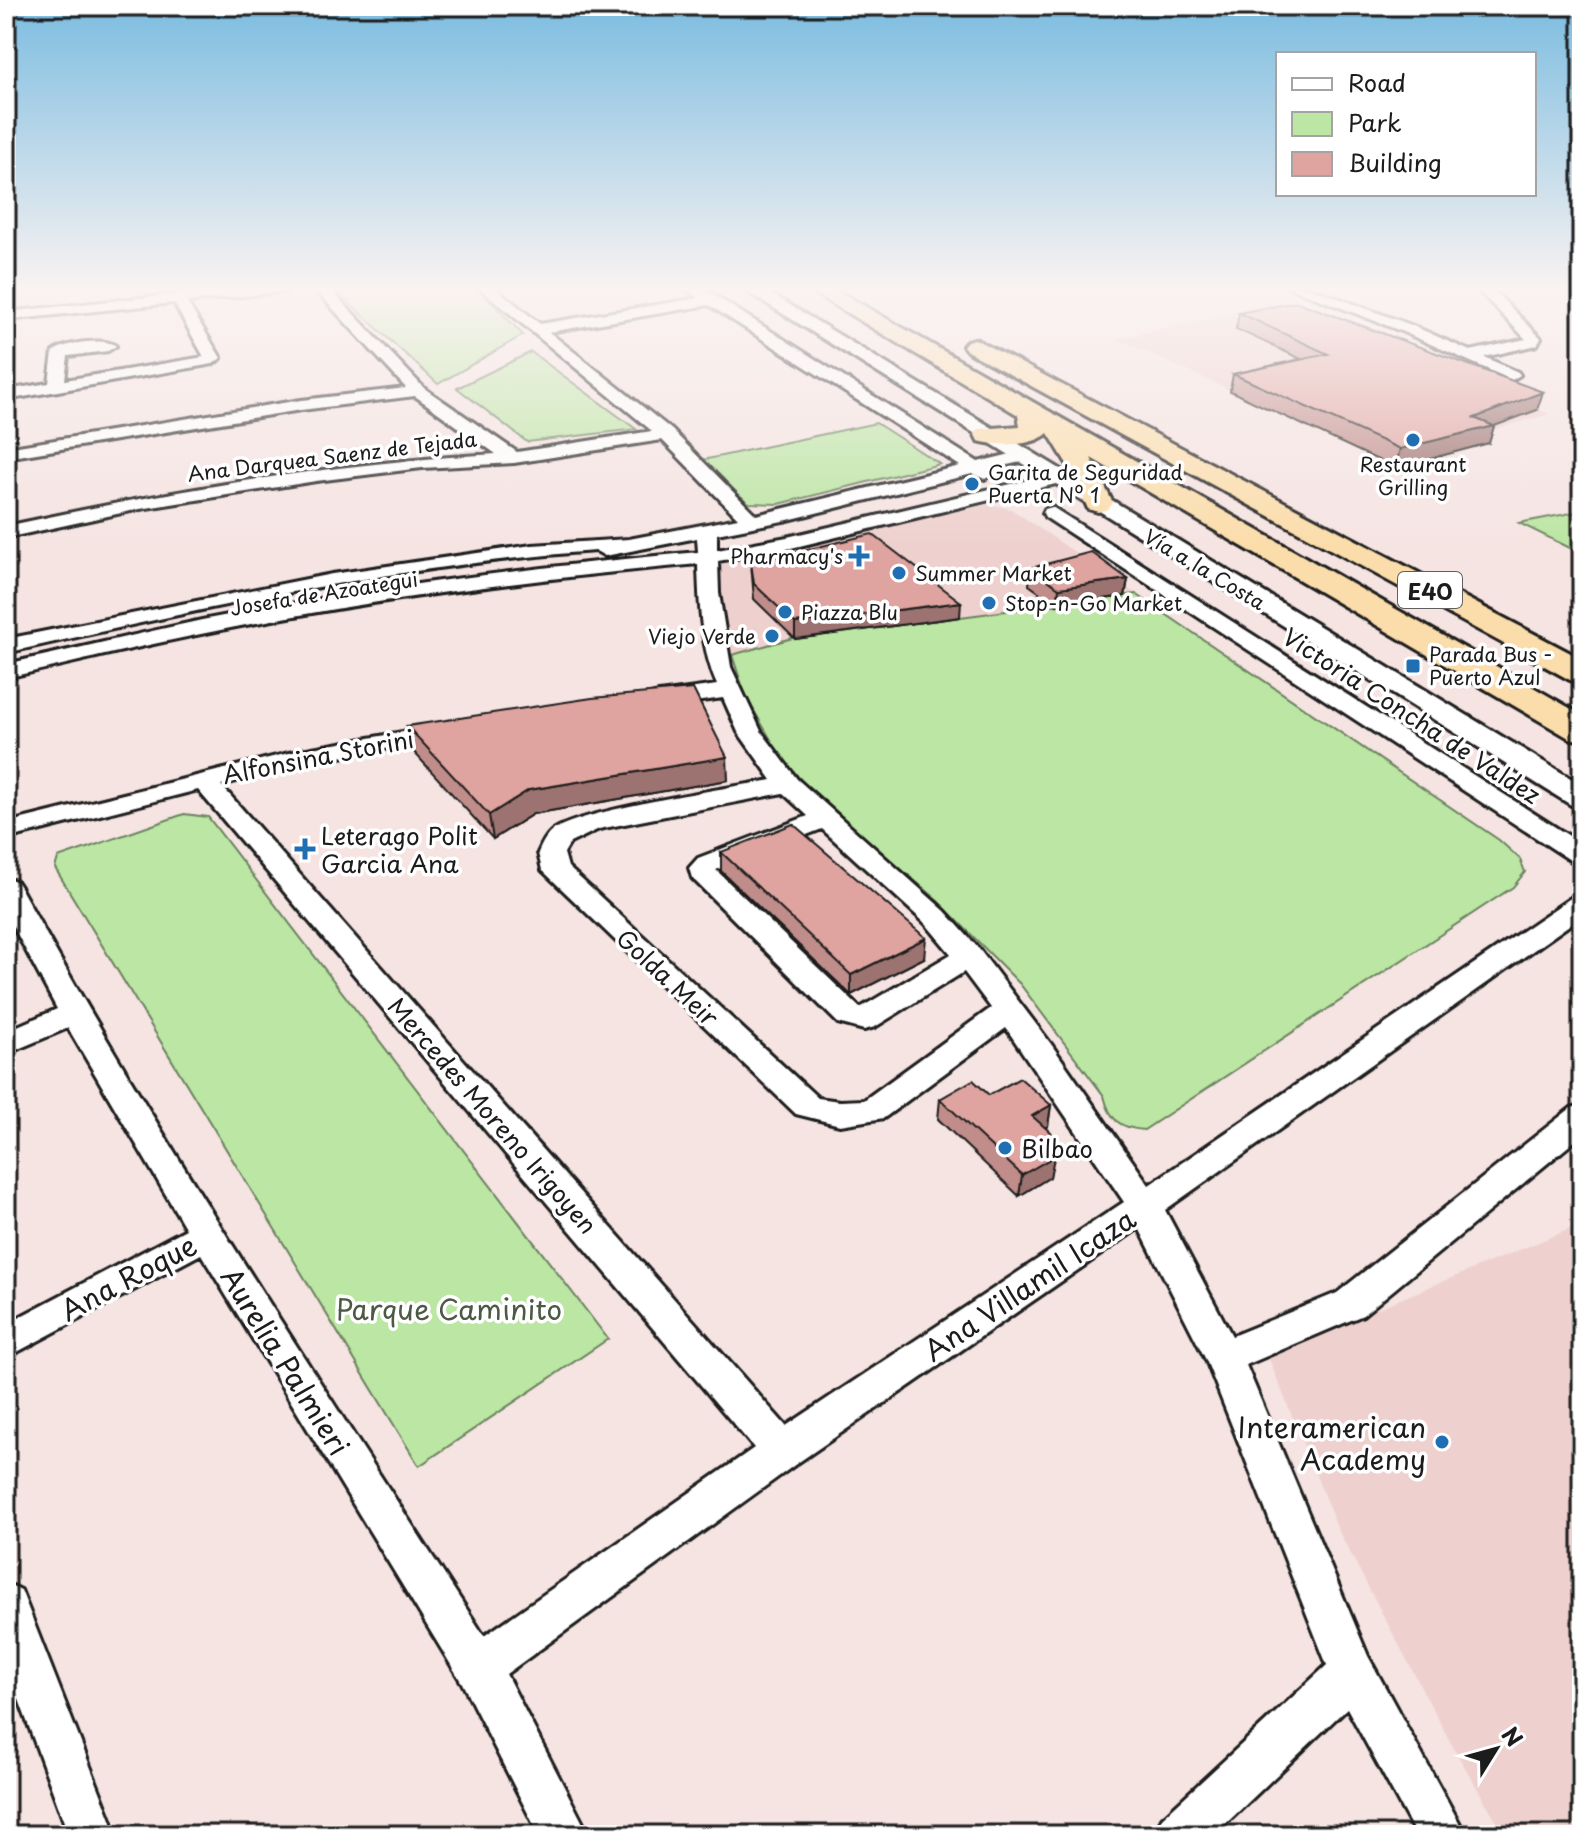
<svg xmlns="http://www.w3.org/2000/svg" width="1588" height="1841" font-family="'Playpen Sans',sans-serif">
<rect width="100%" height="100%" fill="#f5e4e2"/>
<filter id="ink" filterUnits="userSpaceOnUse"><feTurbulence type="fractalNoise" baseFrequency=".0125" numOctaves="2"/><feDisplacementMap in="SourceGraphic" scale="16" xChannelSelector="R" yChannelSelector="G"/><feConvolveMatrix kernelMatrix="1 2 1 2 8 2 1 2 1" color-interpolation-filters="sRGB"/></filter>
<g filter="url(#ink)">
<path fill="#eed1ce" d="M1269,304L1550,414L1492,430L1329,435L1117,339Z
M990,504L1011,509L1136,594L869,629L828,628L732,655L715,573L721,565L741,556Z
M1582,1224V1835H1505L1454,1749L1338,1530L1267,1354Z"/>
<path fill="#bbe6a3" stroke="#6c8160" stroke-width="2" d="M332,287H477L523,335L438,384Z
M531,352L636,429L527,442L457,388Z
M876,423L940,464L779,504L749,503L698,461Z
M1582,511V554L1519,523Z
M1136,594L1499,840L1520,859L1525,872L1513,887L1144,1130C1119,1128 1110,1120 1104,1096L1020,984L932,895L820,802L781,757L746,697L732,655L828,628L869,629Z
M184,814L208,817L608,1339L419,1466L55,868L58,858Z"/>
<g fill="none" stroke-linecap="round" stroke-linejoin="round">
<defs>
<path id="minor" d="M245,287H295L288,291L187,302L221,358L213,364L6,400V390L49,383L53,352C64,343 105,337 116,346L108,351L68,356L65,380L204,357L174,303L6,320V312Z
M313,287H328L424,388L517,452L652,431L478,287H494L540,324L698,298L684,287H701L978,462L1023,451L1032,456L1029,460L990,469L994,474L985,479L972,474L788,520L717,534V550L787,537L1058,473L1064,474L1067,478L1064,482L787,549L718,561L719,593L731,667L761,731L797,779L945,911L979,949L1051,1044L1149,1185L1572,897L1582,894V916L1165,1210L1232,1336L1337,1293L1571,1108L1582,1105V1135L1363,1315L1246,1365L1368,1656L1466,1835H1416L1347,1708L1214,1835H1155L1162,1818L1327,1665L1206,1360L1139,1228L796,1464L506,1674L589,1835H539L462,1683L201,1254L6,1358V1324L186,1229L68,1028L6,1054V1031L57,1009L6,913V878L16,881L20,887C161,1144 325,1389 484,1636L754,1448L198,790L6,839V823L301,750L448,724L456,726L460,731L456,736L301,764L221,785L786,1426L1124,1202L1006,1028L884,1118L840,1125L796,1114L542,870L538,853C541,846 545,837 551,832C573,811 733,787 772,780L738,732L723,698L659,707L651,705L647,700L651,695L659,693L717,685C701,649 699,603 698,564C532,579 364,600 201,634C136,647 71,663 6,678V664C71,650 137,634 202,620C366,588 532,567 698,552L697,538L605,556L596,551C397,565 200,609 6,653V639L332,574L532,545L629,539L738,518L662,440L514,463L422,468L316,481L140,509L6,538V526C168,491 331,463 496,454L415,396L301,410L6,458V448L301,400L406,388ZM709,305L960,466L756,515L672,430L549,332ZM783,793L808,816L698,858L689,868L692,878L838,1023L864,1030L875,1027L964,972L991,1008L864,1100L840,1101L818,1098L568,867L564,853L570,843L599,829ZM822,829L925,923L951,954L860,1008L716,870Z
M1288,287H1308L1411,325L1470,351L1526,339L1475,287H1490L1541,338L1537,345L1484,357L1518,372L1520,375L1512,380L1401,331Z
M1052,507L1582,844V864L1573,862L1045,517L1043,513L1045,509Z
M6,1583L21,1590L112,1822L113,1835H65L64,1822L6,1664Z"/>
<path id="tertiary" d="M740,287H760L1582,785V807L1571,805Z"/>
<path id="trunk" d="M804,287H831L1582,715V741L1569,738L1091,458L1113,503L1108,509L1098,512L1088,509L1072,472L1048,433C1033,447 998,446 978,441L975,435L978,429L1020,426L1018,415Z
M975,339L1582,659V684L1570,680L967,351L963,346L967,341Z"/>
</defs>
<use href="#minor" stroke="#1c1c1c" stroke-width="6"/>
<use href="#tertiary" stroke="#1c1c1c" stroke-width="6"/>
<use href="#trunk" stroke="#1c1c1c" stroke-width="6"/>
<use href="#minor" fill="#fff" fill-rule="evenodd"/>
<use href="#tertiary" fill="#fff" fill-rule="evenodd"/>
<use href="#trunk" fill="#fbddab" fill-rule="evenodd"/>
</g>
<path fill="#c08d8a" stroke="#1c1c1c" stroke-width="2" d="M1239,313L1537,410L1494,426L1489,443L1395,468L1230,391L1233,374L1301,359L1236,329Z
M751,563L960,617L795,639L754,599Z
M1031,568L1128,579L1125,596L1057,605L1029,585Z
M407,726L728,780L533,814L493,839L412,750Z
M721,852L924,958L851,995L721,871Z
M989,1095L1051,1105L1048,1126L1045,1127L1054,1159L1052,1160L1050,1177L1019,1196L938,1119L940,1099Z"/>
<path fill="#9c7370" stroke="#1c1c1c" stroke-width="2" d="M1543,392L1537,410L1494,426L1489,443L1395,468L1400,449L1474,418Z
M1128,579L1125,596L1057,605L1059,588Z
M961,602L960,617L795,639V623Z
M727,757L728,780L533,814L493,839L489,815L529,790Z
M926,938L924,958L851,995V975Z
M1051,1105L1048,1126L1029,1136L1032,1116Z
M1058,1139L1050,1177L1019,1196L1022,1175L1043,1148Z"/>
<path fill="#dfa4a0" stroke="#1c1c1c" stroke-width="2" d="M1297,302L1543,392L1474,418L1494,426L1400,449L1233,374L1328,354L1239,313Z
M872,534L961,602L795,623L754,584L751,563Z
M1091,552L1128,579L1059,588L1031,568Z
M693,689L727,757L529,790L489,815L407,726L592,698Z
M793,824L926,938L851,975L721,852Z
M1020,1078L1051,1105L1032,1116L1058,1139L1043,1148L1053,1157L1022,1175L940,1099L973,1080L989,1095Z"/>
</g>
<linearGradient id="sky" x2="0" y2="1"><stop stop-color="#7bbce0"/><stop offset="0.53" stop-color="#faf3f2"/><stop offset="1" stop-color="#faf3f2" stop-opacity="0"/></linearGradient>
<rect width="1588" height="545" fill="url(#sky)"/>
<g fill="#1f6fb2" stroke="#fff" stroke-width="3">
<circle cx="1413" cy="440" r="8"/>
<circle cx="972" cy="484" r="8"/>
<path d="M855 544h8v8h8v8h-8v8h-8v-8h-8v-8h8z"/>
<circle cx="899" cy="573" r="8"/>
<circle cx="989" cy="603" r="8"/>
<circle cx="785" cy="612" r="8"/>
<circle cx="772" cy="636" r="8"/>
<rect x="1405" y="658" width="16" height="16" rx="4"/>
<path d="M301 837h8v8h8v8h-8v8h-8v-8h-8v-8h8z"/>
<circle cx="1005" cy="1148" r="8"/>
<circle cx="1442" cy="1442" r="8"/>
</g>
<g text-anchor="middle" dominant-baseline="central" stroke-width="7" stroke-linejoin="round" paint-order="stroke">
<g font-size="20" fill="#1c1c1c" stroke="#fff">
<text transform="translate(332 456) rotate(-7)">Ana Darquea Saenz de Tejada</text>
<text transform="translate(1205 569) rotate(31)">Vía a la Costa</text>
<text transform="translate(324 593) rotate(-9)">Josefa de Azoategui</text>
</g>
<g font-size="20" fill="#1c1c1c" stroke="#fff" text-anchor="start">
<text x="1413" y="464" text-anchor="middle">Restaurant<tspan x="1413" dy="23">Grilling</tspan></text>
<text x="988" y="472">Garita de Seguridad<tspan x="988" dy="23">Puerta Nº 1</tspan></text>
<text x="843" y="556" text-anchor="end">Pharmacy's</text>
<text x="915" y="573">Summer Market</text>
<text x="1005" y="603">Stop-n-Go Market</text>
<text x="801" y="612">Piazza Blu</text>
<text x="756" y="636" text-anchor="end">Viejo Verde</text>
<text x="1429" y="654">Parada Bus -<tspan x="1429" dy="23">Puerto Azul</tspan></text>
</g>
<rect fill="#fff" stroke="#606060" stroke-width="2" x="1398" y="572" width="64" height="36" rx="6"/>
<g font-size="22" font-weight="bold" fill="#1c1c1c">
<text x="1430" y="590">E40</text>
</g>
<g font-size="24" fill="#1c1c1c" stroke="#fff">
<text transform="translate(1412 715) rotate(33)">Victoria Concha de Valdez</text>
<text transform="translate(318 756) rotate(-11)">Alfonsina Storini</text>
<text transform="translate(668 977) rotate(43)">Golda Meir</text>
<text transform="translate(493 1115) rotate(49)">Mercedes Moreno Irigoyen</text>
</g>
<g font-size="24" fill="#1c1c1c" stroke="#fff" text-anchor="start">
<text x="321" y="835">Leterago Polit<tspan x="321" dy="28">Garcia Ana</tspan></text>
<text x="1021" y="1148">Bilbao</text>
</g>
<g font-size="28" fill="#1c1c1c" stroke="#fff">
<text transform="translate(128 1277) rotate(-28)">Ana Roque</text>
<text transform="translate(1029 1284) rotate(-34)">Ana Villamil Icaza</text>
<text transform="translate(286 1361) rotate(58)">Aurelia Palmieri</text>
</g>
<g font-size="28" fill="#4c5944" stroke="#fff">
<text x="449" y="1308">Parque Caminito</text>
</g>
<g font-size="28" fill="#1c1c1c" stroke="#fff" text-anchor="end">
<text x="1426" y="1426">Interamerican<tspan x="1426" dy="32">Academy</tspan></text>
</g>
</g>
<rect width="1588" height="1841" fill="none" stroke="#fff" stroke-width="32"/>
<rect x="16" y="16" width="1556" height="1809" fill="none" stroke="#1c1c1c" stroke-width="3" filter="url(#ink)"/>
<rect x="1276" y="52" width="260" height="144" fill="#ffffff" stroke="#a4a4a4" stroke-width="2"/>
<rect x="1292" y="78" width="40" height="12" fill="#ffffff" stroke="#a4a4a4" stroke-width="2"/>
<text x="1348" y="92" font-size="24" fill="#1c1c1c">Road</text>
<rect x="1292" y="112" width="40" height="24" fill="#bbe6a3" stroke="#a4a4a4" stroke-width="2"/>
<text x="1348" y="132" font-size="24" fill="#1c1c1c">Park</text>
<rect x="1292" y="152" width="40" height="24" fill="#dfa4a0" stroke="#a4a4a4" stroke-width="2"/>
<text x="1348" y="172" font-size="24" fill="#1c1c1c">Building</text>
<g transform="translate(1496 1749) rotate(53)" stroke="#ffffff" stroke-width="6" paint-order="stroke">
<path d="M0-6L14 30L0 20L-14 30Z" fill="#1c1c1c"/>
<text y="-12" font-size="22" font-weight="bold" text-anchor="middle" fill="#1c1c1c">N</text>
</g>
</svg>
